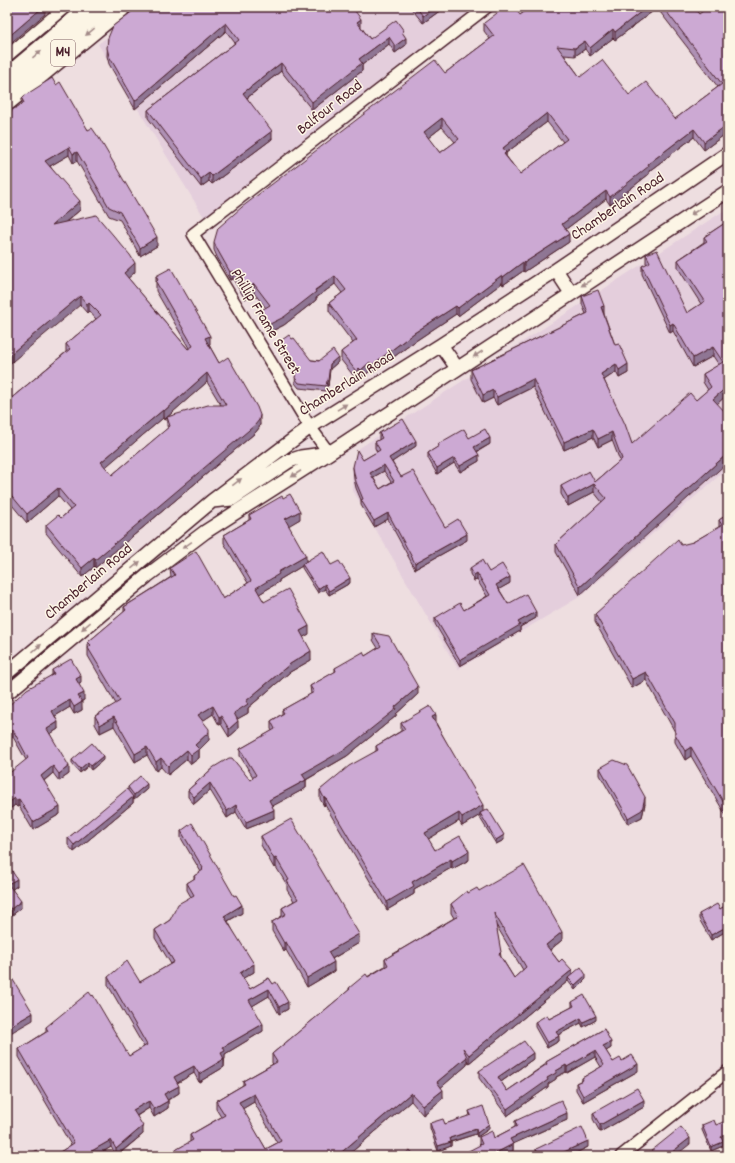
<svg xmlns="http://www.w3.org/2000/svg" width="735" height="1163" font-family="Dekko,sans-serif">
<rect width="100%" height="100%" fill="#eedee0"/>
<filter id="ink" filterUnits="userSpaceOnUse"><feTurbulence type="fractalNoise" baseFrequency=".025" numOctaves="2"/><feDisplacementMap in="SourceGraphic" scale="8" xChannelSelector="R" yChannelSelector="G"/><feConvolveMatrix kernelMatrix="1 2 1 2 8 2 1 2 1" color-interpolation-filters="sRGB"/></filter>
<g filter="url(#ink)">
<path fill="#e4cedc" d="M148,7H475L204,217L98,44Z
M728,208V468L581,596L458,669L352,489V467L358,449Z"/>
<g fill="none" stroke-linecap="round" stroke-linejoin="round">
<defs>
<path id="minor" d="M7,56L65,7
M329,453L310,427L193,234L487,7
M621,1156L728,1071"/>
<path id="tertiary" d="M556,270L571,293
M441,345L457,368
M212,501L232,499L289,461L301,457L323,454
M7,673L212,501L310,427L441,345L556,270L728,153
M7,693L147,576L205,532L329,453L728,191"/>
<path id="motorway" d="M7,79L93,7
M7,100L120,7"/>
</defs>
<use href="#minor" stroke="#4a1f2b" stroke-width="14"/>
<use href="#tertiary" stroke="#4a1f2b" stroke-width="16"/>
<use href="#motorway" stroke="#4a1f2b" stroke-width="23"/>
<use href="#minor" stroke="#fcf5e5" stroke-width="11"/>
<use href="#tertiary" stroke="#fcf5e5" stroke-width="13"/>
<use href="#motorway" stroke="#fcf5e5" stroke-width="20"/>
</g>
<path fill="#af91b5" stroke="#4a1f2b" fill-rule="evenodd" d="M138,7L361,26V27L370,39L404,35L406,45L395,53L389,44L362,65V71L312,110L281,71L247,98L272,139L212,184L209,181L201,187L148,118V110L235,43L226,31L135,109L109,64L107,56L108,38Z
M410,7H445L423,23Z
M531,7H693L699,14L723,7L728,132L704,150L694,137L649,171V174L610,205L606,199L566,229L569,242L524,272L523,271L503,285L502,283L458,316L456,314L414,342L372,373L370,371L361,378L359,376L356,379L341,360V352L353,343L329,311V303L342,293L335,284L316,298V300L284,325L268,333L260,319V311L266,308L254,293L245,299L233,279L230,280L217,257L214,250V242L445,73L490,39L484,31V23L520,15ZM657,8L718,87L675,119L629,95L580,77L564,55L575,56L585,49L590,56L613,38L615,40ZM547,122L563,142L520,174L506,156V153ZM442,127L455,142L440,153L428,138Z
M56,85L88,130L157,246L140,256L120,220L109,216L77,161L73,163L69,155L50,166L80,210L66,222L135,272L128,278L188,349L189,348L156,291V276L210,344L209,345L219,363L260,424L259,428L255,433L95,568L94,567L82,577L46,533V525L61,518L70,510L58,496L27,523L7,499V400L8,401L66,352V344L96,319L89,311L87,313L80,305L22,104V99L24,97V96ZM207,382L221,405L167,417ZM163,418L164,420L167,418V426L168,428L112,475L105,467Z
M728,221V394L717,403L580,595L556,552V544L602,502L594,492L568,506L561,494V486L595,482L620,461L612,440L598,447L593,437L564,450L533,387L497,405L493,398L483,403L471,379V370L586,314L582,304V296L604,314L615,345L628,373L619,378L616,372L604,380L632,444L696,400L708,390L703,382V374L719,365L713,356L693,367L673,331L670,333L642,274V266L647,264L646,263V254L687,313L701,304L678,268V260L704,242V237Z
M279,342L311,360L338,362L330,369L328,386H327L326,391L299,388L295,383L296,370L279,347Z
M379,433L416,446L392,462L401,477L445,527L467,540L415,569L388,519L374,527L361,505V500L356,488L354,479L353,467L363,460L377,452L375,448V442L379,440ZM384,471L391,482L380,489L373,477Z
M469,438L490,444L477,452L479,461L460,472L454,463L437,474L428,458V453L438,447V444Z
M728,514V819L691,756L685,760L675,742V732L646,680L632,688L595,622V614L693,542L719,527V520Z
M249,515L300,519L288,525L306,561L331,565L350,583L329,595L325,589L318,593L302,568V566L279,580V582L259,594L264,602L309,634L303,637L311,660L290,672L248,708V713L237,719L238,729L229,737L221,724L219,725L213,714L202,721L209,740L199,750V758L191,764L187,759L168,775L161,767L156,771L147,755L135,762L114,726L100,733L95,724V716L116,704L88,656V642L124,612V607L171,577L170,568L223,599L248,583L224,543V535L249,520Z
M470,568L489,572L510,583L499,589L508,604L536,618L520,627V631L460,666L435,624V618L464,610L487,596L477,580L474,581L470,574Z
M373,633L418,694L396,714V716L347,756L306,780V788L272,806L274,818L246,829L236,812L227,818L210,790L194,804L188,797V790L214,767L250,780L253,777L240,756V749L272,731L271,729V721L282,714V710L311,694L310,686L335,672V668L365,656L378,648L373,640Z
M52,670L81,683L79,684L84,700L81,702L82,710L74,714L70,707L55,716L58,729L50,734L69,774L59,781L53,773L44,781L60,814L33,830L19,806L17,807L15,805L7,811L26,760L13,737L7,707L52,675Z
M401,723H436L483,812L504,840L496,844L480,818V815L462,826L459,821L428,839L435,850L469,860L452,869L451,868L414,889V894L387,910L325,805L324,806L320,799V790L376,751V746L401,731Z
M72,760H103L91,770L88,766L80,773L72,764Z
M600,768L645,804L642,817L628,824L600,775Z
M128,787L147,789L134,800L133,798V803L74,852L68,845V838L128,790Z
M181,831L242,913L228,921L254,972L243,978L250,989L269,978L288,1009L279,1014L269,996L252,1006L263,1031L225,1054L224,1067L199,1082L194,1073L177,1083L179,1093L168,1100V1108L154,1117L149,1108L137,1116L143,1134L117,1156L111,1147L96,1156H60V1152L71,1145L19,1057V1049L46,1032V1027L129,1056L144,1047L108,985V977L140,982L171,964L155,938V930L170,920L191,897L187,890V883L194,879V876L201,872L181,838Z
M261,836L359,943L332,959L334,971L307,987L286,950L284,952L272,931V922L282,916V908L294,901L287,890V885L276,867L274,868L261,845Z
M7,863L17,886L12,889L21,908L11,916L7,911Z
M479,891L562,940L550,950L559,962L572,975L586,979L575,990L568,981L469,1063L467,1060V1065L441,1087L443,1098L423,1115L411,1101L347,1156H165L190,1142V1135L221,1117L216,1109V1101L243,1085V1081L273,1064L272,1063V1054L349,990V988L385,966V959L454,918L451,913V904L468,893ZM496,925L523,970L514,978L501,957ZM254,1102L277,1143L266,1149L242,1109Z
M728,904V930L711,940L699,919V914L720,909Z
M572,1002L596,1020L583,1027L581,1023L558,1035L559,1041L547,1048L535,1027V1022L549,1019L572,1007Z
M604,1029L611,1048L606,1051L613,1062L622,1061L638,1071L583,1102L576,1090V1083L582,1080V1078L601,1067L595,1057L567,1073L566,1072L556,1077V1079L548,1084V1087L507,1116L479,1078V1071L533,1059L501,1082L507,1091L546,1064V1062Z
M644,1107L600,1132L593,1119V1113Z
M469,1111L489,1129L477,1137L476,1134L451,1142V1146L438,1151L430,1128V1123L445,1124L470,1116Z
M567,1120L513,1144V1151L480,1145L479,1144V1137L494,1138L515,1127V1121Z
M702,1125H716L728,1139L723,1141V1146L711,1151L702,1130Z
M588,1147L570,1156H536V1149Z"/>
<path fill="#8f7694" stroke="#4a1f2b" d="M43,7H45V14L7,46V38Z
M435,7H445L423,23V16Z
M647,7H657V8L615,40V32Z
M361,19V26L357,30V22Z
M226,23V31L135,109V101Z
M613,29V38L590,56V48Z
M389,37V44L362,65V71L312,110V102L359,59Z
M406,38V45L395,53V46Z
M585,41V49L575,56V48Z
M281,63V71L243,101V93Z
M547,113V122L506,153V160L503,148Z
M442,118V127L424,141V132Z
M728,124V132L704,150V142Z
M694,129V137L649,171V174L610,205V197L648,164Z
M272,131V139L212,184V176Z
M69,147V155L45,169V161Z
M77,152V161L73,163V154Z
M209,173V181L201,187V179Z
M606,191V199L562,232V224Z
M80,201V210L52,233V225Z
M569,234V242L524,272V263Z
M157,237V246L140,256V248Z
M523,262V271L503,285V277Z
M135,263V272L124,282V273Z
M233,271V279L230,280V272Z
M502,275V283L458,316V308Z
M335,276V284L316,298V300L284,325L268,333V325Z
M254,284V293L245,299V291Z
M80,296V305L7,366V357Z
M89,303V311L87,313V304Z
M456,306V314L414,342L372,373V365L414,333Z
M604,306V314L601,307Z
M673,323V331L670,333V325Z
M210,336V344L205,347V338Z
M713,347V356L693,367V358Z
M338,357V362L330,369L328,386L330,364Z
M370,362V371L361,378V370Z
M616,364V372L601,382V374Z
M628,364V373L619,378V370Z
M359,368V376L356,379V371Z
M207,373V382L164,420V411Z
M533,379V387L497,405V397Z
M728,386V394L716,405L713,399Z
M493,390V398L483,403V395Z
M163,410V418L101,471V462Z
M260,415V424L259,428L255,433L95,568V560Z
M593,429V437L564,450V442Z
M612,432V440L598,447V439Z
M490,438V444L474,453V447Z
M416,441V446L389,464V458Z
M728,453V462L580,595V587Z
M479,455V461L460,472V466Z
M454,458V463L437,474V468Z
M384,465V471L370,479V473Z
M594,484V492L568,506V498Z
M58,488V496L27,523V514Z
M300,511V519L285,528V519Z
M388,513V519L374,527V521Z
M467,534V540L415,569V563Z
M306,556V564H302V566L279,580V582L256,596V588L278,572Z
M94,558V567L82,577V568Z
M477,573V580L474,581V575Z
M510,577V583L496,591V585Z
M350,578V583L329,595V591Z
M325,584V589L318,593V589Z
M536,612V618L520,627V631L460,666V660L518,622Z
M309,626V634L300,639V631Z
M311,651V660L290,672L248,708V713L234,721V713L246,701L290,664Z
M646,672V680L632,688V679Z
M81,676V683L76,686V679Z
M418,687V694L396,714V716L347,756L302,782V774L395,707Z
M84,693V700L78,703V696Z
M70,700V707L52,718V711Z
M82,702V710L74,714V707Z
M213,706V714L198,724V715Z
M436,715V723L432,717Z
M221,716V724L219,725V717Z
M114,717V726L100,733V725Z
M238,721V729L229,737V729Z
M58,722V729L47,736V729Z
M13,730V737L7,742V735Z
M209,732V740L199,750V758L191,764V755L195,745Z
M147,747V755L135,762V754Z
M691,747V756L685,760V751Z
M187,750V759L168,775V766Z
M103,756V760L91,770V766Z
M161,758V767L156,771V762Z
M88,762V766L80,773V769Z
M53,766V773L41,783V776Z
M69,766V774L59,781V774Z
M306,780V788L269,808V800Z
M210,783V790L194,804V797Z
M147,784V789L134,800V795Z
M133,797V803L74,852V845Z
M325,797V805L324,806V798Z
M645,797V804L642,817L628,824V818Z
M15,798V805L7,811V804Z
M19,799V806L17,807V800Z
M236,805V812L227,818V811Z
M483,805V813H480V815L462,826V817Z
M60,807V814L33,830V822Z
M274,810V818L246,829V822Z
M459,813V821L425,841V833Z
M504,835V840L496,844V840Z
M469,851V860L452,869V861Z
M276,858V867L274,868V859Z
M451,859V868L414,889V894L387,910V902L412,882Z
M17,879V886L8,892V884Z
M21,901V908L11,916V909Z
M242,905V913L224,923V916Z
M728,926V930L711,940V935Z
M562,932V940L546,953V945Z
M359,934V943L328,961V952Z
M286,942V950L284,952V943Z
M334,962V971L307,987V978Z
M254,964V972L240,980V973Z
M572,970V979L568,978V981L469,1063V1055Z
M586,975V979L575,990V985Z
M269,989V996L249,1008V1000Z
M288,1002V1009L279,1014V1007Z
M33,1013V1020L7,1035V1028Z
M596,1016V1020L583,1027V1022Z
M581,1018V1023L556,1036V1032Z
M263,1024V1031L225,1054V1059L221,1061V1053L223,1047Z
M559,1036V1041L547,1048V1043Z
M611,1042V1048L603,1053V1046Z
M595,1051V1057L567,1073V1067Z
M533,1053V1059L498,1084V1077Z
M467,1057V1065L437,1091V1082Z
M224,1059V1067L199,1082V1074Z
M638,1064V1071L583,1102V1096Z
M566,1065V1072L556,1077V1079L548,1084V1087L507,1116V1109L556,1071Z
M194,1066V1073L174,1085V1077Z
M179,1086V1093L164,1102V1094Z
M443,1090V1098L423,1115V1106Z
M411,1093V1101L347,1156H337Z
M254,1094V1102L239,1111V1102Z
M644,1100V1107L600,1132V1125Z
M149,1101V1108L133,1118V1110Z
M168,1101V1108L154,1117V1109Z
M567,1113V1120L510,1145V1139Z
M489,1124V1129L477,1137V1133Z
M143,1126V1134L116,1156V1149Z
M476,1129V1134L450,1142V1138Z
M728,1134V1139L721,1141V1137Z
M690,1138V1144L675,1156H667Z
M111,1140V1147L96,1156H83Z
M588,1141V1147L570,1156H555Z
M451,1142V1146L438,1151V1146Z
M723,1142V1146L711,1151V1147Z
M513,1144V1151L503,1156H490Z"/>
<path fill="#cca9d3" stroke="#4a1f2b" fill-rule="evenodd" d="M7,7H43L7,38Z
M138,7H345L348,10L352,7L361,19L357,22L370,39L396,20L404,31L402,32L406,38L395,46L389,37L359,59L362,63L312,102L281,63L243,93L272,131L212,176L209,173L201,179L148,110L239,40L226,23L135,101L109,56L107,48L108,38L113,26Z
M416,7H435L423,16Z
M505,7H514L520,15L531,7H647L615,32L613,29L590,48L585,41L575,48L557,46L580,77L602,60L629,95L646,82L675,119L722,84L663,7H693L699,14L708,7H723L728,14V124L704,142L694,129L648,164L649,166L610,197L606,191L562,224L569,234L524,263L523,262L503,277L502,275L458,308L456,306L414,333L372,365L370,362L361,370L359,368L356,371L341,352L357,340L329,303L346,290L335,276L315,290L316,292L284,317L268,325L260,311L270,305L254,284L245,291L233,271L230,272L217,249L214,242L218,228L242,207L435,60L445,73L494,36L484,23ZM547,113L567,139L520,174L504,154L506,152L503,148ZM442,118L459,139L440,153L424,132Z
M52,78L56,85L60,82L88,130L92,128L99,138L157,237L140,248L120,212L109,207L77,152L73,154L69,147L45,161L80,201L52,225L96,215L130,255L135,263L124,273L188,349L193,346L156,282L158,280L156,276L171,268L210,336L205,338L219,363L228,357L257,407L260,415L259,420L255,425L95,560L94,558L82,568L46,525L58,515L61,518L74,507L58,488L27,514L7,490V400L8,401L70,349L66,344L101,315L89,303L87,304L80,296L7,357V113L24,103L22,99L24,97V96ZM207,373L226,405H208L167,417L170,426L112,475L101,462L163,410L164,411Z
M728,221V386L713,399L728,415V453L580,587L556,544L606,498L594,484L568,498L561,486L589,471L595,482L622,459L612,432L598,439L593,429L564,442L533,379L497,397L493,390L483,395L471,370L588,313L582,296L598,290L604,306L601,307L615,345L619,344L628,364L619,370L616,364L601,374L625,424L632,444L690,393L696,400L711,387L703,374L723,362L713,347L693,358L673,323L670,325L642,266L650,262L646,254L657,250L687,313L705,301L678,260L707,241L704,237Z
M289,335L292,339L294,338L311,360L319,361L333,350L338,357L330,364L328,381H327L326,386L299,383L295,378L297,365L279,342Z
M403,419L416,441L389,458L401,477L413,471L445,527L458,519L467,534L415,563L388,513L374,521L361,500L363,499L356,482L354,473L353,467L357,450L363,460L380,450L375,442L382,438L379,433ZM384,465L394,481L380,489L370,473Z
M464,429L469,438L485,429L490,438L474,447L479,455L460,466L454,458L437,468L428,453L439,446L438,444Z
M290,494L300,511L285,519L306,556L278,572L279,574L256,588L264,602L288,589L309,626L300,631L311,651L290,664L246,701L248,704L234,713L238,721L229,729L221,716L219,717L213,706L198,715L209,729V732L195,745L199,749L191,755L187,750L168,766L161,758L156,762L147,747L135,754L114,717L100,725L95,716L120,701L88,648L91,645L88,642L126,610L124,607L175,575L170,568L196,551L223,599L251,581L224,535L251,519L249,515L282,496L283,498Z
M728,514V810L691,747L685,751L675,734V723L646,672L632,679L595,614L678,539L681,545L693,542L722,525L719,520Z
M323,551L331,565L339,561L350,578L329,591L325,584L318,589L302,564Z
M482,560L489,572L502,564L510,577L496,585L508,604L526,594L536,612L518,622L520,625L460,660L435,618L460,603L464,610L490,595L477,573L474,575L470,568Z
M373,633L389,636L418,687L395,707L396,709L347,748L302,774L306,780L269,800L274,810L246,822L236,805L227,811L210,783L194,797L188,790L214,767L229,758H232L250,780L256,775L240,749L275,729L271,721L284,713L282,710L314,692L310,686L336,671L335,668L363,652L365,656L381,646Z
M71,659L81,676L76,679L84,693L78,696L82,702L74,707L70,700L52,711L58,722L47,729L69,766L59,774L53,766L41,776L60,807L33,822L19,799L17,800L15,798L7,804V775L28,758L13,730L7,735V707L27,689L54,674L52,670Z
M430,706L436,715L432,717L483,805L462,817L459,813L425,833L435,850L460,836L469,851L452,861L451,859L412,882L414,886L387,902L325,797L324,798L320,790L349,766L378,750L376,746L405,729L401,723Z
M92,743L103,756L91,766L88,762L80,769L72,760Z
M614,760L627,765L645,797L642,810L628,818L600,768Z
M140,776L147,784L134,795L128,787Z
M127,789L133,797L74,845L68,838Z
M488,809L504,835L496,840L480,813Z
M291,819L359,934L328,952L334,962L307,978L286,942L284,943L272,922L286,914L282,908L298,899L287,881L289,880L276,858L274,859L261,836Z
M192,823L234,896L236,895L242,905L224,916L254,964L240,973L250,989L269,978L273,984L276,982L288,1002L279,1007L269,989L249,1000L263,1024L223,1047L225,1051L221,1053L224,1059L199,1074L194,1066L174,1077L179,1086L164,1094L168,1101L154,1109L149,1101L133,1110L143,1126L116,1149L111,1140L83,1156H63L60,1152L74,1143L19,1049L48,1031L46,1027L89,992L92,996L93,995L129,1056L147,1045L108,977L127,961L140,982L174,962L155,930L170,920L178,904L194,895L187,883L195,878L194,876L203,870L202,869L203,868L181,831Z
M7,863L17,879L8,884L21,901L11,909L7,904Z
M524,865L562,932L546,945L559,962L562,959L572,970L469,1055L463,1048L467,1057L437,1082L443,1090L423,1106L411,1093L337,1156H165L193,1140L190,1135L225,1115L216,1101L245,1084L243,1081L277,1062L272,1054L350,989L349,988L366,974L368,977L388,965L385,959L458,916L451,904L467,891L468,893L477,888L479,891ZM494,913L526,967L514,978L499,954L501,952ZM254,1094L281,1141L266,1149L239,1102Z
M717,904L720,909L728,904V926L711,935L699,914Z
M581,967L586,975L575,985L568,978Z
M7,970L33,1013L7,1028Z
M584,995L596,1016L583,1022L581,1018L556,1032L559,1036L547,1043L535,1022L547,1015L549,1019L574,1006L572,1002Z
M604,1029L611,1042L603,1046L613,1062L620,1058L622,1061L632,1055L638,1064L583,1096L576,1083L583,1080L582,1078L604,1065L595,1051L567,1067L566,1065L556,1071V1073L547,1078L548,1080L507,1109L479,1071L524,1041L533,1053L498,1077L507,1091L547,1064L546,1062Z
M637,1088L644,1100L600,1125L593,1113Z
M561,1100L567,1113L510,1139L513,1144L490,1156H459L482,1144L479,1137L492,1131L494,1138L517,1126L515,1121Z
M483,1106L489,1124L477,1133L476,1129L450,1138L451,1142L438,1146L430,1123L443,1119L445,1124L471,1115L469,1111Z
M714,1120L716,1125L728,1120V1134L721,1137L723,1142L711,1147L702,1125Z
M582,1127L588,1141L555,1156H539L536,1149Z
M681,1127L690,1138L667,1156H645Z
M37,1150L40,1156H27Z
M410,1150L415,1156H403Z
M159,1151L161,1156H152Z"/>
<defs><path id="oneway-solid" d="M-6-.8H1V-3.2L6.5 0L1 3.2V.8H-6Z"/></defs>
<g fill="#a38a88">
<use href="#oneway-solid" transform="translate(90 32) rotate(141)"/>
<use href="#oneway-solid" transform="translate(37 54) rotate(-40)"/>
<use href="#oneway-solid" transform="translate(695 212) rotate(147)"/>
<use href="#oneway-solid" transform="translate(586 283) rotate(148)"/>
<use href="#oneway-solid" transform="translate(478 354) rotate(147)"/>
<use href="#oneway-solid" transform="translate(342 407) rotate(-32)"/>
<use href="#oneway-solid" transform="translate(296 474) rotate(147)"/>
<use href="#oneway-solid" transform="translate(237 482) rotate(-38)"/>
<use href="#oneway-solid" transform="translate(187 545) rotate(145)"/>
<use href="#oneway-solid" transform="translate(136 565) rotate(-40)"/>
<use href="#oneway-solid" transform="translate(86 626) rotate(140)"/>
<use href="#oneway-solid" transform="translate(37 648) rotate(-40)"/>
</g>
</g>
<g text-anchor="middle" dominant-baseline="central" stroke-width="3" stroke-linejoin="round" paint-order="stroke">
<rect fill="#fcf5e5" stroke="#7f5f63" stroke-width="1" x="51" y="40" width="24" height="26" rx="3"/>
<g font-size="15" font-weight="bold" fill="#4a1f2b">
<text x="63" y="53">M4</text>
</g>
<g font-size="16" fill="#4a1f2b" stroke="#fcf5e5">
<text transform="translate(330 108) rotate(-38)">Balfour Road</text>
<text transform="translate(618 207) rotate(-34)">Chamberlain Road</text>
<text transform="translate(265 322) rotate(59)">Phillip Frame Street</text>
<text transform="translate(347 384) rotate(-32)">Chamberlain Road</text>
<text transform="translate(89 582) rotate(-40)">Chamberlain Road</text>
</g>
</g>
<rect width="735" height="1163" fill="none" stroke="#fcf5e5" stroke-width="24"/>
<rect x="12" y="12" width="711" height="1139" fill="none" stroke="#4a1f2b" stroke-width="1.5" filter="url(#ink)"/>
</svg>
